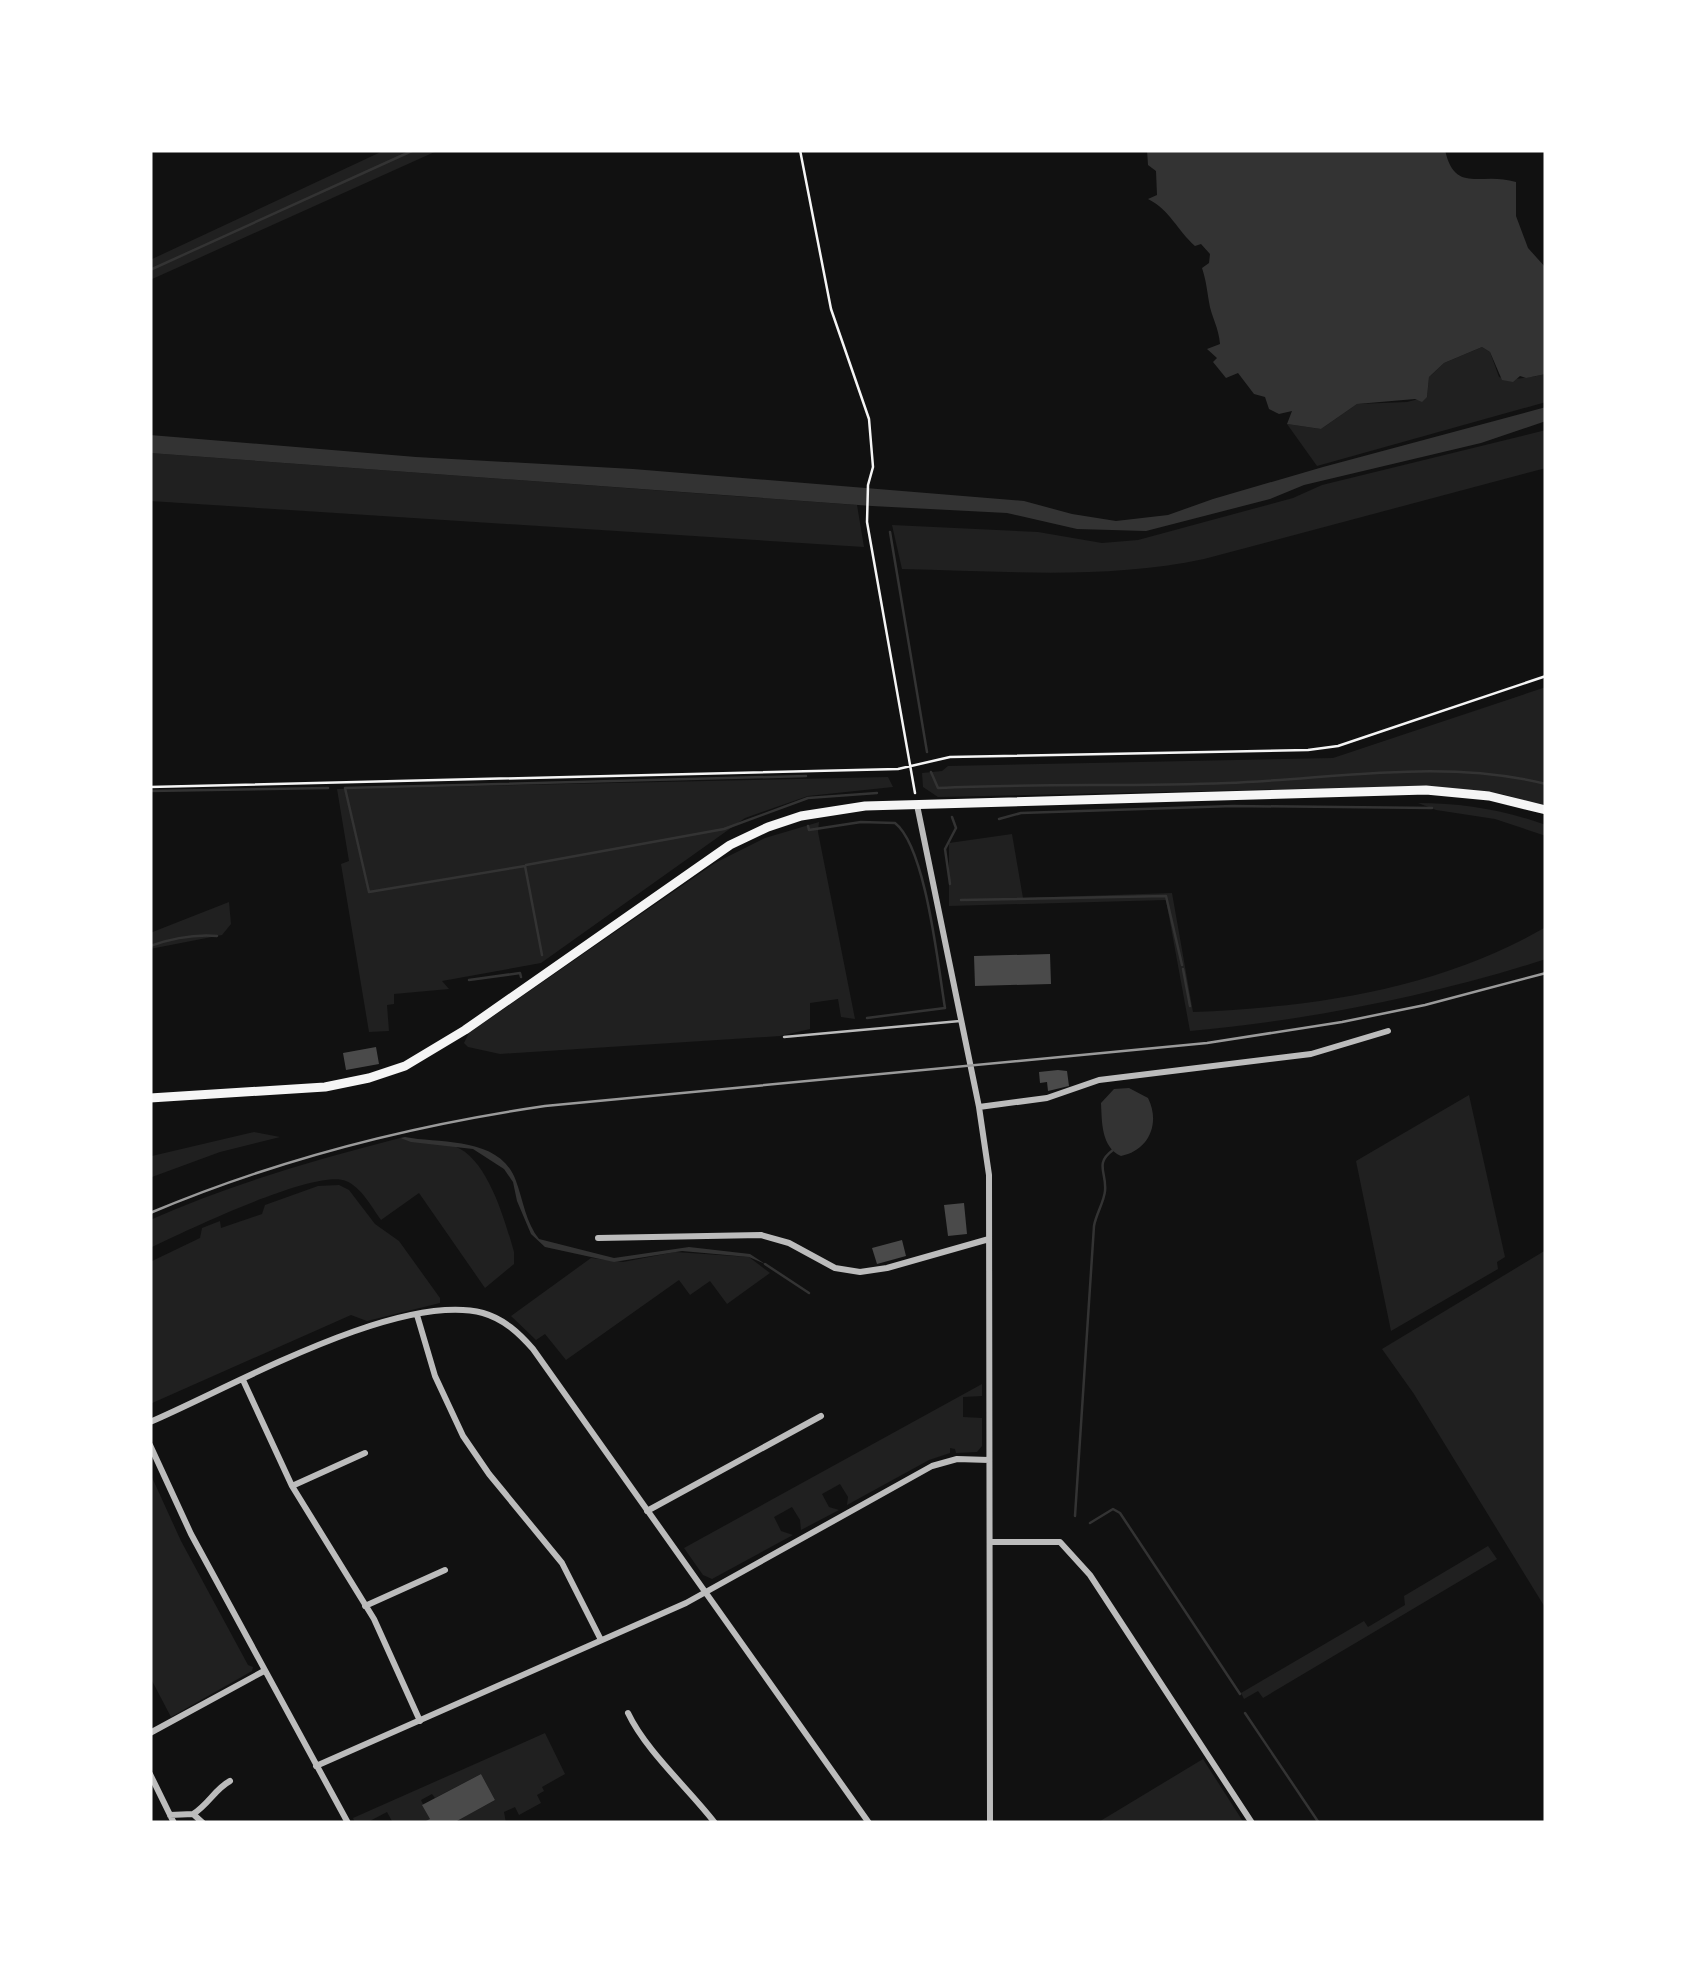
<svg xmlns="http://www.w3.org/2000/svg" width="1696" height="1973" font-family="Quicksand,sans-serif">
<rect width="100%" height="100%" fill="#111"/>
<path fill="#202020" d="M385,150H439L150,280V260Z
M1482,347L1490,352L1499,377C1512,381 1532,377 1546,374V402L1317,466L1287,424L1321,429L1357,404L1407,402L1427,397L1429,377L1444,363Z
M1546,430V468L1204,559C1105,580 1003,571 902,569L892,525L1038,532L1102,543L1138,540L1293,498L1322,485Z
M150,453L857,505L864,547L150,501Z
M1546,687V807L1502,794L1422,786L938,797L923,787L922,773L942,771L948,766L1333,758Z
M888,777L893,787L808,796L745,818L541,963L442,981L449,989L394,994V1004L387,1005L389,1031L369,1032L341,864L349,861L337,789Z
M1418,803C1462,803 1504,810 1546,825V836L1495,819L1436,810Z
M819,822L818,832L855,1019L841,1017L838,999L810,1003V1029L780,1036L500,1054L468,1047L464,1043L469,1033L715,863L765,838Z
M1012,834L1023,898L1172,893L1193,1012C1316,1007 1438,989 1546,927V959C1431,996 1310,1020 1190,1031L1166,900L949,906V843Z
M229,902L231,924L222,935L150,949V933Z
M1469,1095L1505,1257L1497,1262L1498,1269L1391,1331L1356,1161Z
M254,1132L280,1137L220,1152L152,1177V1156Z
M400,1138C418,1145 437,1139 454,1146C488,1158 505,1221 514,1252V1264L485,1288L419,1193L381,1220C371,1206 361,1187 346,1181C316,1168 183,1232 150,1248V1220C229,1185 314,1160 400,1138Z
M339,1185L349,1190L375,1224L399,1241L440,1298V1303L367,1321L351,1315L150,1404V1262L200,1238L202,1228L220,1221L221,1228L262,1214L265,1205L318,1186Z
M1546,1250V1609L1414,1394L1382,1349Z
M675,1252L749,1257L770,1273L727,1304L710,1281L690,1295L679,1280L566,1360L545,1334L536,1340L511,1316L591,1258L623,1262Z
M982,1384V1396L963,1397V1417L982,1418V1446L977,1452L956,1453L955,1449L950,1448V1453L929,1460L847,1505L848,1497L840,1484L822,1494L829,1507L839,1510L801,1530L800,1520L792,1507L774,1517L781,1531L793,1535L712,1579L703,1575L684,1548Z
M150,1473L181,1541L248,1665L253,1667L252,1671L171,1717L150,1677Z
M1488,1546L1497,1559L1263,1698L1258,1691L1244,1699L1241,1693L1364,1621L1368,1627L1405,1605L1404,1596Z
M545,1733L565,1774L542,1787L544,1791L537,1795L541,1803L519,1815L515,1807L504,1812L506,1823L457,1821L495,1800L481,1774L435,1798L432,1794L421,1800L430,1819L428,1823H393L387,1812L366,1823H355L353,1818Z
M1203,1759L1244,1823H1097Z"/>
<path fill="#333" d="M1147,150H1445C1455,195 1481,171 1516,182V216L1528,248L1546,268V374L1526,378L1520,376L1513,382L1502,380L1490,352L1482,347L1444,363L1429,377L1427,397L1422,402L1415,399L1357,404L1321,429L1287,424L1292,411L1279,414L1269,409L1265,397L1254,394L1238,373L1226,378L1213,362L1217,358L1207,349L1220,344C1219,328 1211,316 1209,302C1207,290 1206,280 1202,268L1209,263L1210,254L1201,244L1195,246C1177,230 1170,210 1148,199L1157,195L1156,171L1148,165Z
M1546,407V421L1481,443L1304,485L1270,499L1146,531L1077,529L1007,513L872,506L150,453V435L416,457L633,469L1024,501L1072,514L1116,521L1168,515L1213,499L1323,467Z
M1129,1088L1148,1098C1161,1124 1148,1151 1121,1156C1101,1147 1102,1122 1101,1103L1114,1089Z
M405,1137C441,1144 500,1136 516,1181C523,1200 526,1223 539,1239L614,1258L689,1247L750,1254L765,1264L749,1257L682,1251L614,1262L545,1247L531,1234L517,1201L513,1182L504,1169L473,1149L411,1142L400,1138Z"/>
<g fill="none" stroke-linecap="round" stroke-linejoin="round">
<path stroke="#333" stroke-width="2.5" d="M150,270L414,150
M890,532L927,752
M931,772L938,788C1034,783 1131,787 1227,783C1333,779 1443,758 1546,784
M150,791L328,788
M999,819L1021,813L1233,806L1432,808
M808,826L809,830L861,822L895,823C926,847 938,966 945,1008L867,1018
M526,865L724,829L808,798L877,793
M950,884L945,849L956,828L952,817
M961,900L1166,896L1182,965
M150,946C173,938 193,934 217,936
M542,955L525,866L369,892L345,788L806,776
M1183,969L1190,1006
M469,980L520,973L521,977
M765,1264L809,1293
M1075,1516L1094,1226C1096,1214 1104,1202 1105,1191C1107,1172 1094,1164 1113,1150
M1090,1523L1113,1509L1120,1513L1240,1694
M1245,1713L1319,1823"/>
</g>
<path fill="#4a4a4a" d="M1050,954L1051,984L975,986L974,956Z
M376,1047L379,1064L346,1070L343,1053Z
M1058,1070L1067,1071L1069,1086L1048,1091L1047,1082L1040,1083L1039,1072Z
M964,1203L967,1234L948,1236L944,1205Z
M902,1240L906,1256L877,1264L872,1248Z
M481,1774L495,1800L457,1821L458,1823H422L430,1819L422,1805Z"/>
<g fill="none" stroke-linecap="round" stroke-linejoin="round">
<path stroke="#f5f5f5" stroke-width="2.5" d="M800,150L831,309L869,419L873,467L868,485L867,522L915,793
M150,787L898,769L950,757L1308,750L1338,746L1546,676"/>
<path stroke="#bcbcbc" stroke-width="2.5" d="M784,1037L960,1021"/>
<path stroke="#bcbcbc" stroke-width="6" d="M917,805L979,1107L989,1175L990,1823
M979,1107L1047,1098L1099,1080L1311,1054L1388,1031
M598,1238L761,1235L789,1243L835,1268L860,1272L887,1268L989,1239
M417,1315L435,1376L463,1436L489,1474L562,1563L601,1640
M243,1380L292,1486L374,1619L420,1721
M150,1422C230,1388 398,1291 483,1313C504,1319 519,1333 533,1349L869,1823
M150,1445L191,1534L348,1823
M292,1486L365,1453
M647,1511L821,1416
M990,1542H1060L1090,1575L1252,1823
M365,1606L445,1570
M628,1713C646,1751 688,1788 715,1823
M150,1733L264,1671
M316,1766L686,1603L932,1466L957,1459L989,1460
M150,1774L174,1823
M193,1814C208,1805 215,1789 230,1781
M170,1815L193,1814L203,1823"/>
<path stroke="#f5f5f5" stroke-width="9" d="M150,1098L325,1087L369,1078L405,1066L465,1030L730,845L768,827L801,816L865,806L1426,790L1489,796L1546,810"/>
<path stroke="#9a9a9a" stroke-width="2.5" d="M150,1213C278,1159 408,1126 545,1106L1207,1043L1342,1022L1425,1005L1546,973"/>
</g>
<rect width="1696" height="1973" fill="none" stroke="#ffffff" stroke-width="305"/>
</svg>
